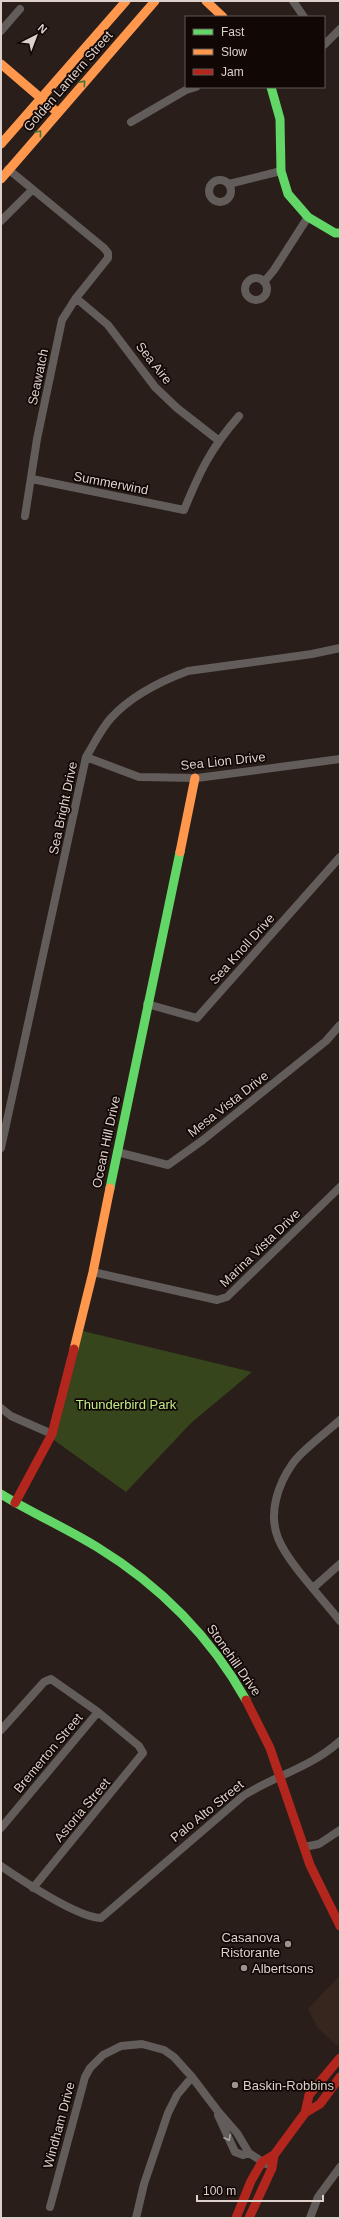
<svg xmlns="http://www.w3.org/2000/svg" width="341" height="2219" font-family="Arial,sans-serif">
<rect width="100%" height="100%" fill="#291e19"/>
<path fill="#36261e" d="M340,1975V2042L337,2046L318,2028L308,2009Z"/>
<path fill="#36451c" d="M83,1331L252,1372L191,1423L126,1492L54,1440Z"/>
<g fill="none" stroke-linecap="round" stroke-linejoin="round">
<path stroke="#625d5b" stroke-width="8" d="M293,1L304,17
M1,31L20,9
M324,45L340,29
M131,122L186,90L196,87
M8,169L104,248L108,253V258L76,298L62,320L37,439L25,516
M209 191a11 11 0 1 1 22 0a11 11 0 1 1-22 0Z
M229,184L281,171
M1,221L32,190
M245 289a11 11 0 1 1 22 0a11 11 0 1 1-22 0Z
M264,282L274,270L308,217
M76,298L108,325L155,387L177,408L218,440
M32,479L184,510C200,471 211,448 239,416
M86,757L139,777L197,778L340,759
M147,1004L197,1018L340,857
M1,1148L86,757C94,744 101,729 111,718C131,696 161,681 188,671L312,654L340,648
M117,1152L168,1165L203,1140L326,1041L340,1025
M93,1272L217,1300L227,1297L340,1187
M1,1408L11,1416L52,1434
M340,1420C327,1432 302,1450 293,1463C278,1484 268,1513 278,1538C287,1562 323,1599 340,1621
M313,1588L340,1564
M1,1730L44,1682L51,1679L98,1712L139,1746L143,1753L33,1888
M1,1828L98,1712
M304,1847L319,1844L340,1830
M1,1866C23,1881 77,1917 101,1918L243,1796C276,1775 310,1768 340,1741
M218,2115L235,2152L243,2155L249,2153
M50,2207L85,2077L90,2068L103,2055L121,2046L142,2044L164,2050L174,2057L192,2077L217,2110L237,2133L249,2153L266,2164
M136,2218L144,2184L168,2113L177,2095L192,2077
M310,2218L318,2197L340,2167"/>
<path stroke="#63d668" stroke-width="9" d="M271,87L280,119L281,171L288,194L308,217L335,233H340
M110,1188L180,852
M1,1494C32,1513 66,1528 97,1547C159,1585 210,1636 246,1700"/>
<path stroke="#ff974d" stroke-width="9" d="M206,1L223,17
M1,64L57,112
M1,144L126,1
M1,179L155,1
M180,852L195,778
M74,1349L93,1272L110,1188"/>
<path stroke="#b3261e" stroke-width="9" d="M15,1503L52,1434L74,1349
M246,1700L270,1748L310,1865L340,1926
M305,2113L320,2104L340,2077
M236,2218L251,2181L262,2162L274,2155L305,2113L309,2095L340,2058
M249,2218L272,2168L274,2155"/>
</g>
<defs><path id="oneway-chevron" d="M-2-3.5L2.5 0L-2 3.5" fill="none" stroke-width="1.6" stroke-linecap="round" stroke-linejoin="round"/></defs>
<g stroke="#3e793b">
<use href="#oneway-chevron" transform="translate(83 83) rotate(-49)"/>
<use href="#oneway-chevron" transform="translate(39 133) rotate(-50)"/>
</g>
<use stroke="#aca29e" href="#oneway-chevron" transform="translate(228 2138) rotate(63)"/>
<g fill="#9f928d" stroke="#110805" stroke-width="1.5">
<circle cx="288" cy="1944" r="4"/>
<circle cx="244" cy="1968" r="4"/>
<circle cx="235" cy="2085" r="4"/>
</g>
<g text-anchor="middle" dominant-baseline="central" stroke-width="3.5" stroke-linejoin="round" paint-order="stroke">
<g font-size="13" fill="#ded0cb" stroke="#110805">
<text transform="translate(68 81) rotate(-49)">Golden Lantern Street</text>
<text transform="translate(154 363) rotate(52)">Sea Aire</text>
<text transform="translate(38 377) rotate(-78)">Seawatch</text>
<text transform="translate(111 483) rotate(11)">Summerwind</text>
<text transform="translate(223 761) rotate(-6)">Sea Lion Drive</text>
<text transform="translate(63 808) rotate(-78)">Sea Bright Drive</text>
<text transform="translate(242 949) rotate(-48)">Sea Knoll Drive</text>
<text transform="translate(228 1104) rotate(-38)">Mesa Vista Drive</text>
<text transform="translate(106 1142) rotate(-78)">Ocean Hill Drive</text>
<text transform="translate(260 1248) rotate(-44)">Marina Vista Drive</text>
<text transform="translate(234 1660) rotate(55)">Stonehill Drive</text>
<text transform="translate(48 1753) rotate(-50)">Bremerton Street</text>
<text transform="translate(82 1810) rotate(-50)">Astoria Street</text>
<text transform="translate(207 1811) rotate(-39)">Palo Alto Street</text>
<text transform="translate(59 2125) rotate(-75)">Windham Drive</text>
</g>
<g font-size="13" fill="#c1ec86" stroke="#110805">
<text x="126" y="1404">Thunderbird Park</text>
</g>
<g font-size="13" fill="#ded0cb" stroke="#110805" text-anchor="start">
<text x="280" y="1937" text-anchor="end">Casanova<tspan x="280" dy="15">Ristorante</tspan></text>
<text x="252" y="1968">Albertsons</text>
<text x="243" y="2085">Baskin-Robbins</text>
</g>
</g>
<rect width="341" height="2219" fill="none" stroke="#ded0cb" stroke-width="4"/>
<rect x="185" y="16" width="140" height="72" fill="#110805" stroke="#635854"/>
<rect x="193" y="29" width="20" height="6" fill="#63d668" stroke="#635854"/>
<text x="221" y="36" font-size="12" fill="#ded0cb">Fast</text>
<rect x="193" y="49" width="20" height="6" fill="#ff974d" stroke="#635854"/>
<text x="221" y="56" font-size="12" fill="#ded0cb">Slow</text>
<rect x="193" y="69" width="20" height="6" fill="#b3261e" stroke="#635854"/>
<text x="221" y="76" font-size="12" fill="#ded0cb">Jam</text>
<g transform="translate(36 36) rotate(42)" stroke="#110805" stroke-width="3" paint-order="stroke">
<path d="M0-3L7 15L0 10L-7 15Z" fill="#ded0cb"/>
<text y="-6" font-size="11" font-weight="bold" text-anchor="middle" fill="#ded0cb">N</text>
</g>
<path d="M197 2195v6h126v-6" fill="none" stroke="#ded0cb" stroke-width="2"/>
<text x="203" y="2195" font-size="12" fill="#ded0cb" stroke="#110805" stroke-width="3" paint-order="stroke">100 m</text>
</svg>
